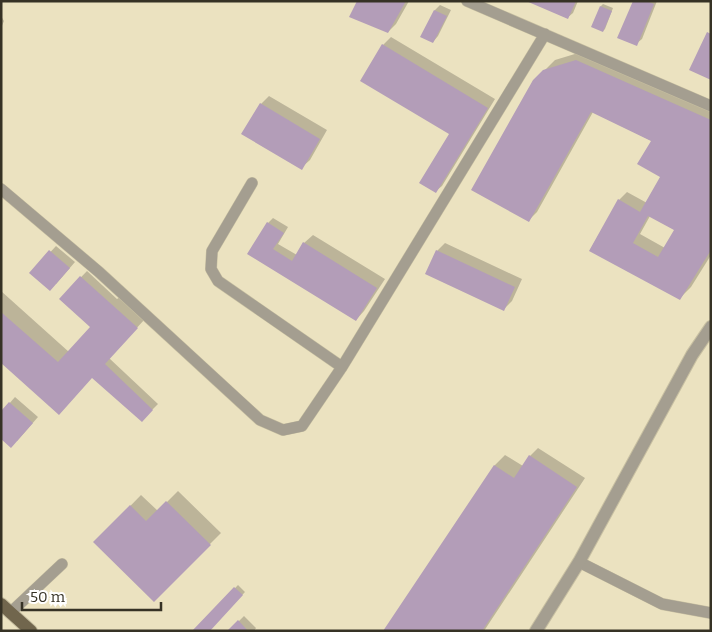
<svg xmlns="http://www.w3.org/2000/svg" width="712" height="632" font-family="Bitter,serif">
<rect width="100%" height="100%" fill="#ebe2c0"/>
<path fill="#0003" fill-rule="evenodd" d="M359,1H409L396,24L388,32Z
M529,1H578L573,13L567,18Z
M634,1H657L642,39L636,44Z
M603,4L613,8L605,29L603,31L601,6Z
M440,5L451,10L438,36L433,42L435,10Z
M1,16L4,21L1,28Z
M391,37L495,99L442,186L436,191L450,134L383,45Z
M588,50L711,104V255L691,287L680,298L590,250L619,200L627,192L647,203L661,178L652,141L593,112L537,212L529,220L534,81L555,60ZM650,216L675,230L665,248L640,234Z
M269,96L327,130L310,160L301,168L261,104Z
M273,218L288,227L278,244L297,255L304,243L313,235L385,279L364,311L356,320L249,254L268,223Z
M445,243L522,279L512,301L503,310L437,251Z
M56,246L75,262L56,284L31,273Z
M87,271L117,299L120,297L145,319L109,358L158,404L142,420L92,377L1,361V291L69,352L92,327L60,299Z
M15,397L38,417L17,441L1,413Z
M538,448L585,478L484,631H385L495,465L505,455L523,466L530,456Z
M178,491L221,533L154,600L95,542L141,495L158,511Z
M238,585L245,592L208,631H194Z
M244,616L256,628L254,631H229Z"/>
<path fill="#b39db8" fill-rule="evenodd" d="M357,1H406L388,33L349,17Z
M526,1H576L568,19Z
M633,1H646L654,4L637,46L617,38Z
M600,6L612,11L603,32L591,27Z
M434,10L447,16L433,43L420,37Z
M707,32L711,34V80L689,70Z
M382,44L488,108L436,193L419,183L449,134L360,81Z
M576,60L711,120V250L680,300L589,251L618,199L640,212L660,177L637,164L651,141L591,112L529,222L471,190L533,80L543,70ZM648,216L674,230L658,257L633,243Z
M260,103L320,139L302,170L241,134Z
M267,222L284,233L273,249L292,261L303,242L377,288L356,321L247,254Z
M49,250L70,268L50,291L29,273Z
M436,250L515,287L504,311L425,274Z
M80,276L138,328L105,364L153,410L142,422L92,378L59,415L1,363V312L58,362L90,327L59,299Z
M9,402L33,423L11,448L1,439V411Z
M529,455L577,487L482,631H383L494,465L514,478Z
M166,501L211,545L154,602L93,542L130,505L146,521Z
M234,587L243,595L210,631H192Z
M238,620L248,631H227Z"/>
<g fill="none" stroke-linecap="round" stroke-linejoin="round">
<defs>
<path id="service" d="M467,1L711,106
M252,183L212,251L211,269L218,281L342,367
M1,189L99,272L260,420L283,430L302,426L342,367L545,34
M579,562L662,604L711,613
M10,613L62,564"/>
<path id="tertiary" d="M536,631L579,562L692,355L711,327"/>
<path id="primary" d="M1,604L31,631"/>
</defs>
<use href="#service" stroke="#c7bfa1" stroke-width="12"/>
<use href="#tertiary" stroke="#c7bfa1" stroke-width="14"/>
<use href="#primary" stroke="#c7bfa1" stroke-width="14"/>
<use href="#service" stroke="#a49e90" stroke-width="11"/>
<use href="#tertiary" stroke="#a49e90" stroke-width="12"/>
<use href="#primary" stroke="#71664d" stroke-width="12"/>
</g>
<rect width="712" height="632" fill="none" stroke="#363225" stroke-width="5"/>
<path d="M22 602v8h139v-8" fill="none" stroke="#363225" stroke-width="2.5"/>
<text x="30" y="602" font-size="15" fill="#363225" stroke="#ffffff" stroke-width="4" paint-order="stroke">50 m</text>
</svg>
